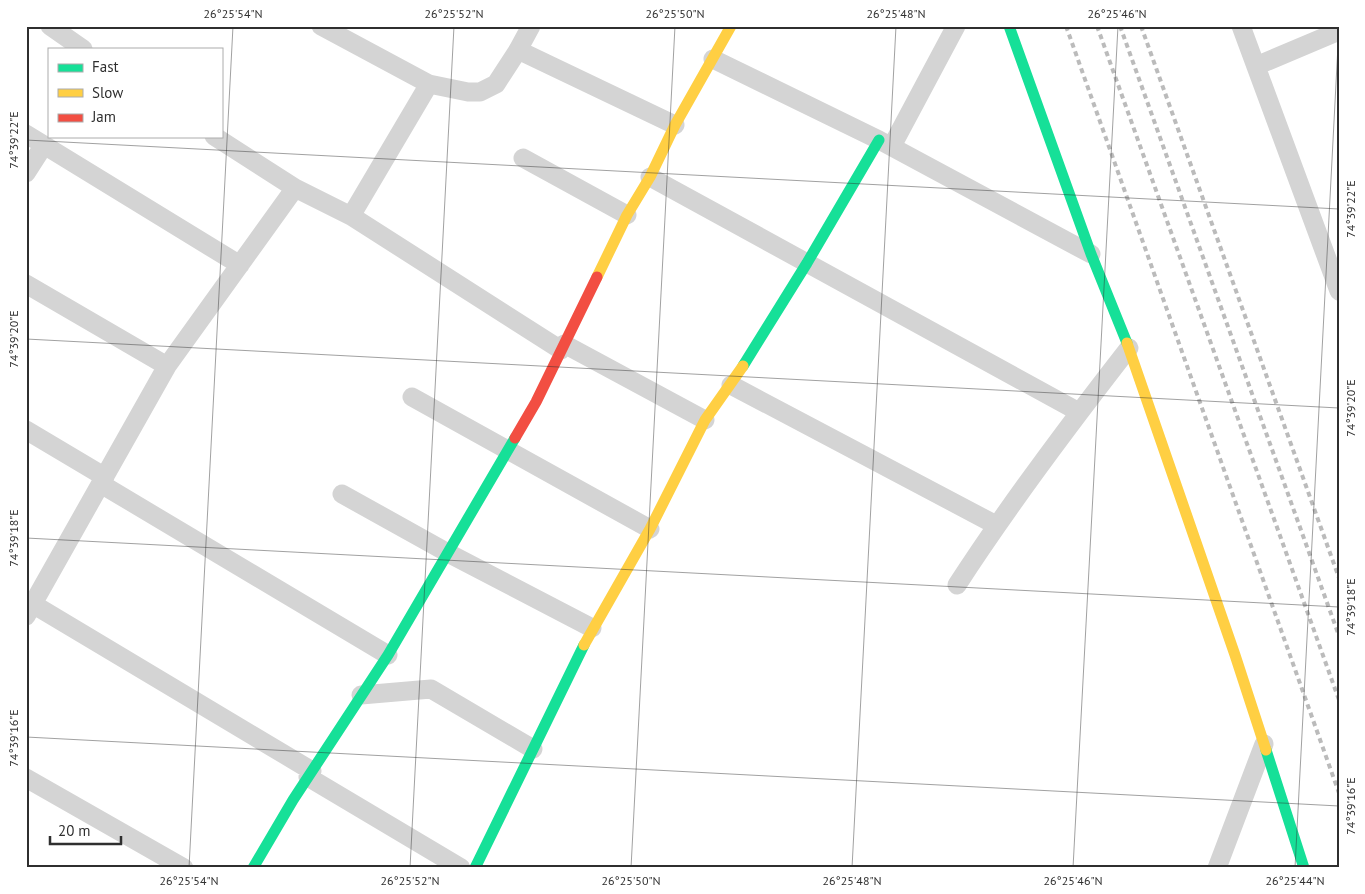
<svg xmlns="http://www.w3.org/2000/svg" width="1365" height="894" font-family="'PT Sans',sans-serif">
<rect width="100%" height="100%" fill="#fff"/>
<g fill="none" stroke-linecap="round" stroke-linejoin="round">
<path stroke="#d4d4d4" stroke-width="19" d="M50,26L83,49
M321,26L429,84L468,92H480L496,84L518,50L531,26
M1241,26L1339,291
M518,50L675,125
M713,59L879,140L1091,254
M1256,66L1339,31
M26,134L240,265
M214,136L295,188L351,216L429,84
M892,146L956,26
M523,158L627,215
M26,173L44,145
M650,177L1079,412
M348,214L561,350
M26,284L167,366L295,188
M564,344L705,420
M731,385L996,525
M412,397L650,529
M26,430L105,477
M101,484L388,655
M342,494L448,553L592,628
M957,585C1010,503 1069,425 1129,348
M26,600L312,771
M26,616L167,366
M361,695L431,689L533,749
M308,777L461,868
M26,778L184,868
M1217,868L1264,744"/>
<path stroke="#16e098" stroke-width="11" d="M1009,26L1091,254L1127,343
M743,366L807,263L879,140
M1266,750L1304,868
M253,868L293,800L388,655L515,438
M475,868L584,645"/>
<path stroke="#ffcf43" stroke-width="11" d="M597,277L627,215L650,177L675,125L731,26
M1127,343L1235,655L1266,750
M584,645L650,529L705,420L743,366"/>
<path stroke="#f24e42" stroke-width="11" d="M515,438L536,402L597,277"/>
<path stroke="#bbb" stroke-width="4" stroke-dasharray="5 4" stroke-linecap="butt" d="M1066,26L1339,793
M1097,26L1339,700
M1120,26L1339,636
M1141,26L1339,578"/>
</g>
<path fill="none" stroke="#2f2f2f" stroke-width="1" stroke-opacity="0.45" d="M26,140L1339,209M26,339L1339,408M26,538L1339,607M26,737L1339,806M189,868L233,26M410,868L454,26M631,868L675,26M852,868L896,26M1073,868L1118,26M1295,868L1339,26"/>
<rect width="1365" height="894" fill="none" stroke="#ffffff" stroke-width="55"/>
<rect x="48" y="48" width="175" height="90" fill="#ffffff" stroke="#acacac"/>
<rect x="58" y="64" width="25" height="8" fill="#16e098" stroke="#acacac"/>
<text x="92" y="72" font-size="15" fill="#2f2f2f">Fast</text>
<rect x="58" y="89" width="25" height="8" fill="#ffcf43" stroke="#acacac"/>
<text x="92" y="98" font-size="15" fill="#2f2f2f">Slow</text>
<rect x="58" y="114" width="25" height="8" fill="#f24e42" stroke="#acacac"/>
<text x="92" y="122" font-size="15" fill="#2f2f2f">Jam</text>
<path d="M50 836v8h71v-8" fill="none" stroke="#2f2f2f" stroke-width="2.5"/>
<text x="58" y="836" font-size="15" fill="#2f2f2f" stroke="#ffffff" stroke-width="4" paint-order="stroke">20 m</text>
<rect x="28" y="28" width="1310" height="838" fill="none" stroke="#2f2f2f" stroke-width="2"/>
<g font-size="12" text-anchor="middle" fill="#2f2f2f">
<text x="233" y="18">26°25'54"N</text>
<text x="454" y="18">26°25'52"N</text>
<text x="675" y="18">26°25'50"N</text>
<text x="896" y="18">26°25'48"N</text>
<text x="1117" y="18">26°25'46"N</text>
<text transform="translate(14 140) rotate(-90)" y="4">74°39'22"E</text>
<text transform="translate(1351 209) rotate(-90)" y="4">74°39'22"E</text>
<text transform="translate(14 339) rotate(-90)" y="4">74°39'20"E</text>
<text transform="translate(1351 408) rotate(-90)" y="4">74°39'20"E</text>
<text transform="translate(14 538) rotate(-90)" y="4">74°39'18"E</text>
<text transform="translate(1351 607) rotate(-90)" y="4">74°39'18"E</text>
<text transform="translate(14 738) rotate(-90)" y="4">74°39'16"E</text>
<text transform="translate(1351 806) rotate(-90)" y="4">74°39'16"E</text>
<text x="189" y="885">26°25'54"N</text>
<text x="410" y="885">26°25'52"N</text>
<text x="631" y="885">26°25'50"N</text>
<text x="852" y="885">26°25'48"N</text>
<text x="1073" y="885">26°25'46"N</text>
<text x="1295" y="885">26°25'44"N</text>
</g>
</svg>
